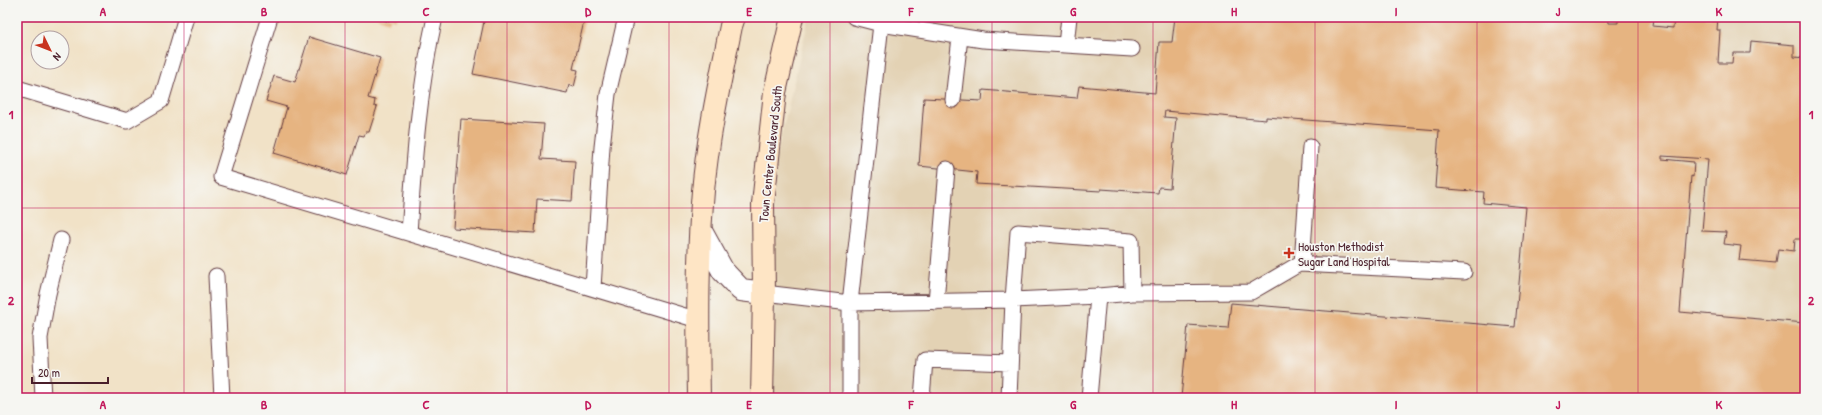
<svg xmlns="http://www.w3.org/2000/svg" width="1822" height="415" font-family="'Patrick Hand',sans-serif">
<rect width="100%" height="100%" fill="#f6f6f2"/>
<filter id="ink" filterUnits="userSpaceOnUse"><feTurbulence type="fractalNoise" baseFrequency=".025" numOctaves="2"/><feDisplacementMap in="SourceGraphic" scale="8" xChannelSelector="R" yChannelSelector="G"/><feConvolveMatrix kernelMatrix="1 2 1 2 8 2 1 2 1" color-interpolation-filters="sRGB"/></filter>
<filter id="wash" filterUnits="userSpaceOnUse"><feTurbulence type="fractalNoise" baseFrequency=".012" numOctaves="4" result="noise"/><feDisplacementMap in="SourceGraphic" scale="16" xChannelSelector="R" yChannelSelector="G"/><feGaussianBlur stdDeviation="0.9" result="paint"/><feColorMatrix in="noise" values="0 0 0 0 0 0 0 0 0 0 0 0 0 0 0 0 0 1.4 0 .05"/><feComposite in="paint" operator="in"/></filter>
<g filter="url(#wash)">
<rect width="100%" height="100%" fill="#f1e2c7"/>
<path fill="#e3d2b4" d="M809,17H1805V398H773L771,336L773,171Z"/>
<g id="blocks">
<path fill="#e6b481" d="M376,17H396V20L391,18L389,22Z
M485,17H585L573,69L578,70L574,87L569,85L567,93L473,74Z
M1175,17H1532L1548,18V17H1583V20L1593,21V17H1608L1609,23H1618V17H1654L1653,26L1673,28L1674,17H1718L1717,30H1720L1718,63H1732L1733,53H1750L1751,41L1794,45V57L1805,58V239H1795L1794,251L1778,249L1776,263L1739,260L1741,246L1724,244L1726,232L1702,231L1708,159L1662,156V159L1694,162L1693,177L1691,176L1680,312L1805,323V398H1181L1188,325L1228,328L1231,303L1515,327L1526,207L1483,203L1484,192L1435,188L1439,130L1266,117V120L1165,111L1164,117L1176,118L1170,188L1159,187L1158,193L1101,189V191L976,184L977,172L919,166L924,98L982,101L983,90L1077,98L1079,86L1155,93L1159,42H1172Z
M309,37L380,58L368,98L375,100L374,106L377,107L369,132H366L364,136L359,135L347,175L274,153L287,107L266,101L274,76L295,82Z
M461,119L544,124L541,159L575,161L572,201L537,199L535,233L453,228Z"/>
</g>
</g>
<g filter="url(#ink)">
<use href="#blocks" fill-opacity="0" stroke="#633c42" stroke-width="1"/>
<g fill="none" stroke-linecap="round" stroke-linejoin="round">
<defs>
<path id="lane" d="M270,17L221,177L698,320
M854,17L881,24L850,303L1013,300L1098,296L1089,398
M883,17L881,24L983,40L1132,49
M1066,45L1069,17
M17,88L127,121L161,101L186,17
M953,100L960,37
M409,233C414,160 419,88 435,17
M1302,264L1310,147
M216,276L222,398
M593,288L602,147L608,94L626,17
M764,293L850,303V398
M1098,296L1132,293L1251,292L1299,264L1464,272
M936,302L947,169
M43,398L40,338L48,294L61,240
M922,398L925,360L1010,363
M1009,398L1013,300L1018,232L1131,241L1132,293"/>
<path id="street" d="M701,231L723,271L741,290L764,293"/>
<path id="secondary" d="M699,398C698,329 697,260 703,191C708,136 720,81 731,26L734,17
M762,398L764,293L763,204L775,92L792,17"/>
</defs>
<use href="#lane" stroke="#633c42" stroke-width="17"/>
<use href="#street" stroke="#633c42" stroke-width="24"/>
<use href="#secondary" stroke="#633c42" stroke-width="24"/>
<use href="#lane" stroke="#fff" stroke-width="15"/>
<use href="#street" stroke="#fff" stroke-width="22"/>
<use href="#secondary" stroke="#fee5c5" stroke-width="22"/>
</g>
</g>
<path fill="none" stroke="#c2185b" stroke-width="1" stroke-opacity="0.55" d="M184,17V398M345,17V398M507,17V398M669,17V398M830,17V398M992,17V398M1153,17V398M1315,17V398M1477,17V398M1638,17V398M17,208H1805"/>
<path fill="#c8321e" stroke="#f6f6f2" stroke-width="1.5" d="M1287 247h4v4h4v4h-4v4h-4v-4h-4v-4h4z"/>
<g text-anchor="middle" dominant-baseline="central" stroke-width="3.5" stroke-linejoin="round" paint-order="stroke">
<g font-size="13" fill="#4a1f2b" stroke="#f6f6f2">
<text transform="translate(770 154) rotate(-84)">Town Center Boulevard South</text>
</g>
<g font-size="13" fill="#4a1f2b" stroke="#f6f6f2" text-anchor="start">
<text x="1298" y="246">Houston Methodist<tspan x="1298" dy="15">Sugar Land Hospital</tspan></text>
</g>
</g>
<rect width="1822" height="415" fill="none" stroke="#f6f6f2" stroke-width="44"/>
<g transform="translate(50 50) rotate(133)"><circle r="19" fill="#f6f6f2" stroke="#b1a0a2"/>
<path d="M0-3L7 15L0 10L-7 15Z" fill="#c8321e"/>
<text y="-6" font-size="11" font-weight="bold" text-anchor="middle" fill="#4a1f2b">N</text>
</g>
<path d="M32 377v6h76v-6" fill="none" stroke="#4a1f2b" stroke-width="2"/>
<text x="38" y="377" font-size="12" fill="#4a1f2b" stroke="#f6f6f2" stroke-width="3" paint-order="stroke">20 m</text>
<rect x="22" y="22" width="1778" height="371" fill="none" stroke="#c2185b" stroke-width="1.5"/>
<g font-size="13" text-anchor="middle" font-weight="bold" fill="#c2185b">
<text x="103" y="16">A</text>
<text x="264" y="16">B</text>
<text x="426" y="16">C</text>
<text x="588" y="16">D</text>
<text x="749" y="16">E</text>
<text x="911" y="16">F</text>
<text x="1073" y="16">G</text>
<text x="1234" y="16">H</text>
<text x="1396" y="16">I</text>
<text x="1558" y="16">J</text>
<text x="1719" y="16">K</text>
<text x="11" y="119">1</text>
<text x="1811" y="119">1</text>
<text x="11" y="305">2</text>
<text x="1811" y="305">2</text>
<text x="103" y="409">A</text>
<text x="264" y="409">B</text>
<text x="426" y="409">C</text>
<text x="588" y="409">D</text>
<text x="749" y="409">E</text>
<text x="911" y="409">F</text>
<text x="1073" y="409">G</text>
<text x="1234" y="409">H</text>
<text x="1396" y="409">I</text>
<text x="1558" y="409">J</text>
<text x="1719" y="409">K</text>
</g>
</svg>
